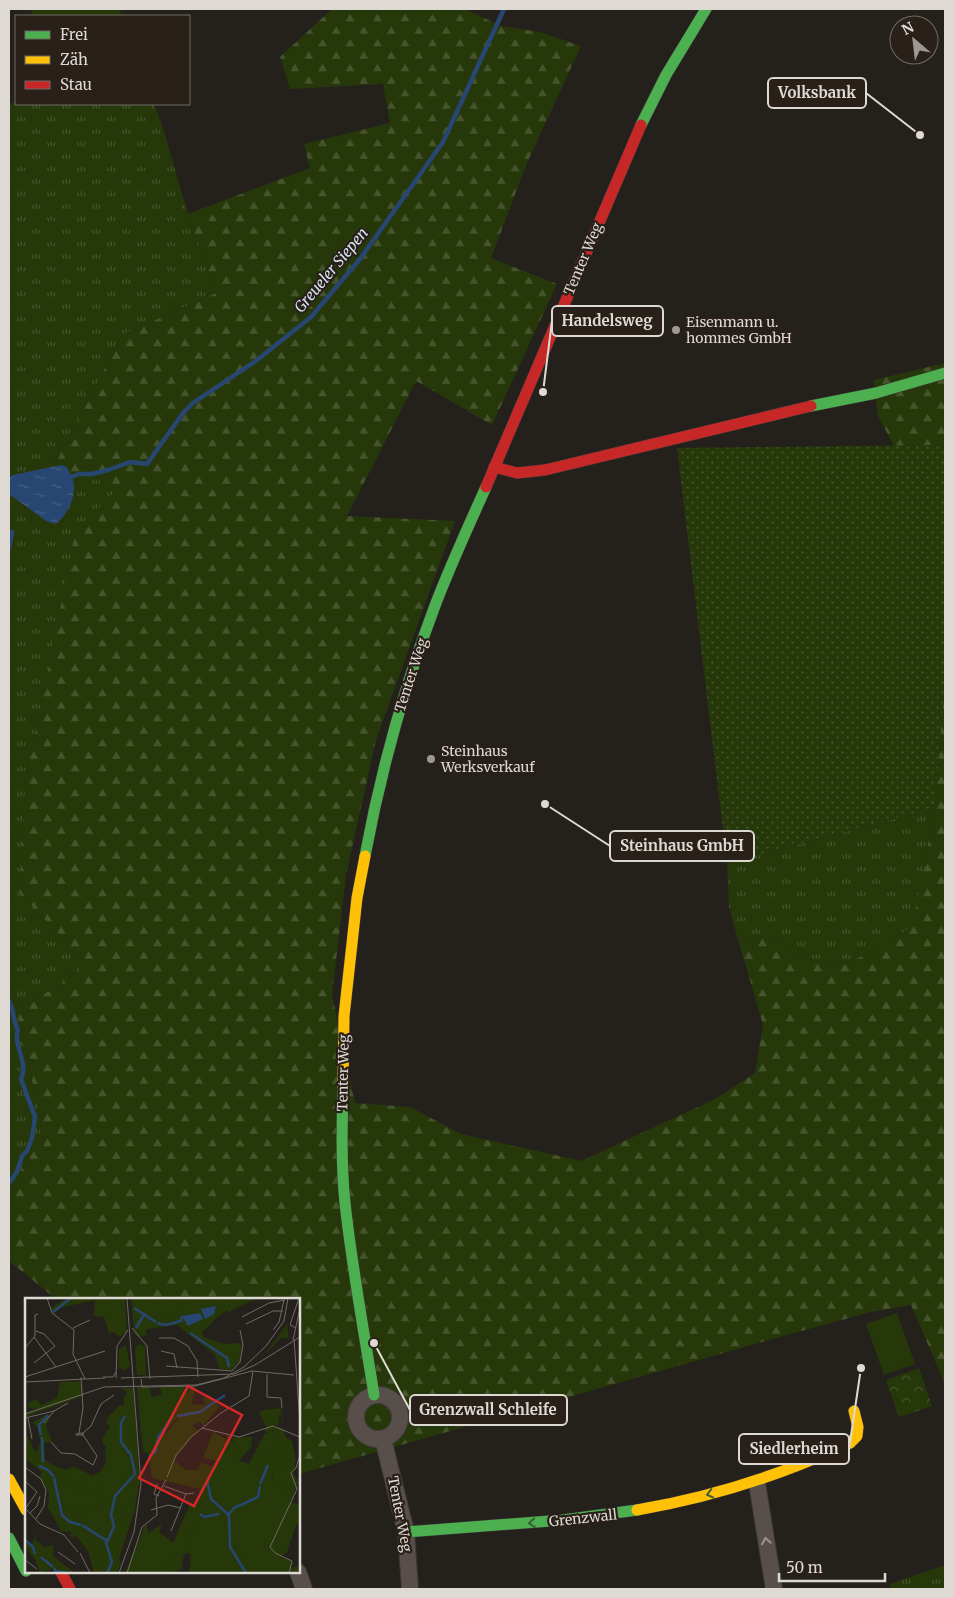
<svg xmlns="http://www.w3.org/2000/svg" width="954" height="1598" font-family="Merriweather,serif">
<defs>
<pattern id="grass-tufts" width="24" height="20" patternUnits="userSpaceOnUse" patternTransform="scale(1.25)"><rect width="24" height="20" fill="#26380a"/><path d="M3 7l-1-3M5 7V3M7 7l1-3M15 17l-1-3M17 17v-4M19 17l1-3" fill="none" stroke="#45542d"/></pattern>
<pattern id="forest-firs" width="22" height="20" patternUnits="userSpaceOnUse" patternTransform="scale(1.25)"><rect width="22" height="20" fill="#26380a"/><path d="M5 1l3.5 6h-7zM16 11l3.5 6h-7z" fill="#45542d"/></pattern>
<pattern id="park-crowns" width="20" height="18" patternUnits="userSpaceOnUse" patternTransform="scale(1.25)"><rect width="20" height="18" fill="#26380a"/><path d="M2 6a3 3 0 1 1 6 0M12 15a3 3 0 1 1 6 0" fill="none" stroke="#45542d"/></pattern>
<pattern id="garden-dots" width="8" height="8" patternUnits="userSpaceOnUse" patternTransform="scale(1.25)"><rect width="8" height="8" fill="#26380a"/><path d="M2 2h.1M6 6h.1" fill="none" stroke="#45542d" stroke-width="1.8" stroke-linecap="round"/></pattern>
<pattern id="water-ripples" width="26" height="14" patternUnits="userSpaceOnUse" patternTransform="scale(1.25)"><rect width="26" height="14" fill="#284672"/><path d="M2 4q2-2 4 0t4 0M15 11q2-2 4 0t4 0" fill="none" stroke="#476085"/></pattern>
</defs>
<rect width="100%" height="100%" fill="#24201c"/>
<path fill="url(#grass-tufts)" d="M30,9H119L122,16H34Z
M16,101V104H154L163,128L188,214L216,293L122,335L54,466L120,486L43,698L26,774L19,893L87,962L60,985L17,1009L42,1128L9,1197V105Z
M935,808L913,926L878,950L843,964L791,958L780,940L737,936L729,907L727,863Z
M945,1565V1589H890V1584Z"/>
<path fill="url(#forest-firs)" d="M332,9H465L501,26L540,32L581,46L527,163L491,258L557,284L492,425L416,381L347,516L455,521L376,740L346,875L332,995L355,1103L410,1107L461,1134L581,1161L715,1099L755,1073L763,1025L737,936L780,940L791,958L843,964L878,950L912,926L935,808L945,675V1384L911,1305L871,1312L794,1333L299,1474V1299H56L9,1261V1197L42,1128L17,1009L60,985L87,962L19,893L26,774L43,698L75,532L119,487L54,466L122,335L216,293L188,214L310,168L304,144L390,123L383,84L290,89L280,57Z
M945,363V445L894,446L878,416L874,380Z"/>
<path fill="url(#park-crowns)" d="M919,1368L932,1406L899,1417L886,1380Z"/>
<path fill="url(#garden-dots)" d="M945,445V675L935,808L727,863L677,448Z"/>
<path fill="#26380a" d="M897,1313L915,1364L884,1375L866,1324Z"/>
<path fill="url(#water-ripples)" d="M61,465L67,467C70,473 74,479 74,486C75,498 66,518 55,524L46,521L9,494V478L13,475Z"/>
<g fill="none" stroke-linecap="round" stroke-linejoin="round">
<path stroke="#284672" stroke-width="4.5" d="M68,478L79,474H92L108,470L130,462L147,464L183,413L193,403L257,360L311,317L360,259L443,142L504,9
M9,548L12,532
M9,1001C15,1012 12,1019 18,1030C13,1047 29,1062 21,1079L35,1117L32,1138L27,1151L22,1156L17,1172L9,1183"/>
<defs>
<path id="street" d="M356 1417a22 22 0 1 1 44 0a22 22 0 1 1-44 0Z
M383,1439L406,1532L410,1589
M757,1483L774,1589
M298,1572L304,1589"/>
<path id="fast" d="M641,125L666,75L706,9
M811,406L876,393L945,373
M365,856C381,770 405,684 436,603C451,564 469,525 486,487
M343,1086C342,1125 341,1165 345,1203C352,1268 364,1331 374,1395
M406,1532L563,1520L637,1510
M9,1538L26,1571"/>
<path id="slow" d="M343,1086L344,1016L357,898L365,856
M9,1479L26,1510
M637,1510C707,1498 773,1478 839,1448L850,1443L857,1436L858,1427L854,1411"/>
<path id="jam" d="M494,467L517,473L545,470L811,406
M486,487L641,125
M61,1572L70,1589"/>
</defs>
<use href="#street" stroke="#3d3a37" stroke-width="18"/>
<use href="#fast" stroke="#3d3a37" stroke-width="12"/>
<use href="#slow" stroke="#3d3a37" stroke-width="12"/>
<use href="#jam" stroke="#3d3a37" stroke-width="12"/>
<use href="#street" stroke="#584f4b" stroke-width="16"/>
<use href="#fast" stroke="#4caf50" stroke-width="11"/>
<use href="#slow" stroke="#ffc107" stroke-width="11"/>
<use href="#jam" stroke="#c62828" stroke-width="11"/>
</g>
<defs><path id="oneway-chevron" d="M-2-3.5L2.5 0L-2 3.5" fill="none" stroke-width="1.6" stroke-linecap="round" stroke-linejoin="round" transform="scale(1.25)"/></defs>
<g stroke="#386032">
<use href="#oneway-chevron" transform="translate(710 1494) rotate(166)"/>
<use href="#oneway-chevron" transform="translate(532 1523) rotate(175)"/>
</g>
<use stroke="#9c9490" href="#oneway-chevron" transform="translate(766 1541) rotate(-99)"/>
<g fill="#9e9894" stroke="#282019" stroke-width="2">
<circle cx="676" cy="330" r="5"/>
<circle cx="431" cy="759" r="5"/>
</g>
<g text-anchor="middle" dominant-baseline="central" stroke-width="4.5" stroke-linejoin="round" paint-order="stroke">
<g font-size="14" fill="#dfd9d4" stroke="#282019">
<text transform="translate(583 259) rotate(-67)">Tenter Weg</text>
<text transform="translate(411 675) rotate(-72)">Tenter Weg</text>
<text transform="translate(343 1073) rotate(-89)">Tenter Weg</text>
<text transform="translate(400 1514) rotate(79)">Tenter Weg</text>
<text transform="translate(583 1518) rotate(-6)">Grenzwall</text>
</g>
<g font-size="14" fill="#dfd9d4" stroke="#282019" text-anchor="start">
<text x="686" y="322">Eisenmann u.<tspan x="686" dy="16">hommes GmbH</tspan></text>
<text x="441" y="751">Steinhaus<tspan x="441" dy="16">Werksverkauf</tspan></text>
</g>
<g font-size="15" font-style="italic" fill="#dae5f4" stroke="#282019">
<text transform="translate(331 270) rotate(-50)">Greueler Siepen</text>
</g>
</g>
<g transform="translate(25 1298)">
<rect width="275" height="275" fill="#24201c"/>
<path d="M113,46L120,48L121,77H112L110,52ZM101,47L105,68L100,72L94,70V51ZM55,83L58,98L0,119V115L11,111L4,110L2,105L12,101L16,107L32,100L35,84ZM112,88L125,89L126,99L137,97L135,89H159L160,94L163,95L164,89L170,88L166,112L151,121L141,133L138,146L133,147L131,154L124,159L122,154L118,155ZM95,90H108L113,156L88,138L83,150L78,146V139L85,129L81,124L84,117L100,107L98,101L102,94ZM256,110L259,129L255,113L253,129L243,122L238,112ZM257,129L261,139L267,143L271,162L268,170L248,132ZM240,135L246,136L252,153L265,170L272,186L269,195L247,181L248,171L243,168L249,156L244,153L237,169L224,166ZM227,139L226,149L215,162L209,161L213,159L206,154L200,155L208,146L212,147L206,140ZM30,168L41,172L48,168L66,177L64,195L51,193L45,186L31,180L27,171ZM165,206L173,207L170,225L163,254L141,268L148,275H100L121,225L123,235L137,226L134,234L148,245ZM104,216L108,217L94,261L90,252V232ZM56,232L81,245L89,263L82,275H69L63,253L51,238ZM14,258L29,263L31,269L15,275L11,263Z" fill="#26380a"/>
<path d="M43,0H100L102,33L95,39L89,34L84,35L79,19L69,18L70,2L34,10L29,16L25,10ZM106,0H155L158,9L162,10L176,0L204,3L202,12L175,33L179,41L200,46L216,45L195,72L190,57L152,27L120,31L122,37L113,39L109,35ZM185,98L194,109L178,128L175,123L167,128L173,132L149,162L161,172H173L176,164L187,169L203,143L201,137L208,138L205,142L213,146H208L200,154H208L213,158L209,161L234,169L244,153L249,156L243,168L248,171L247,181L269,195L265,204L275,207V224L271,227L262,254L255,259L265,262L267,270L273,268L274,275H164L166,256H162L175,191L127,180L124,159L131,154L133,146H138L137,140L154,120L152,117L166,112L167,106L181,107L177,100ZM238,112L252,131L248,133L266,161L265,164L271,169L267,173L275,188L264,176L265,170L252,153L246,136L239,133L241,129L234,114ZM22,116L24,123L21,127L25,141L19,145V163L30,168L29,179L37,177L47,184L51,193L64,194L60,182L76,173L81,164L80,151L90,134L108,146L113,156L104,216L100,229L92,234L90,252L96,265L92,275H82L89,263L80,245L57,232L48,240L45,237L50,232L37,234L23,210L24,195L15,178L17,174L0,160V133L11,156L16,142L12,129L7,125ZM10,238L11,243L20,249L28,247V258L50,275H32L27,270L31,264H26L18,258L11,263L0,248V240L7,246ZM159,254L157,271L148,275L141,268L152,255Z" fill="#26380a"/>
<path d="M155,0H232L204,14L201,11L177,34L178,39L200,46H217L214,64L207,72L196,71L190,56L153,26L119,32L116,28L110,32V9L133,24L159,12ZM106,106L115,180L109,217L91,212V231H94L91,256L86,249L84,251L89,266L83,275H68L78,252L65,247L67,239L54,229L46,235L43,232L36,234L25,198L24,178L0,160V133L10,154L17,151L12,127L27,115L19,126L27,143L19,146L20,162L30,169L28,179L39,176L48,184L45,187L50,193L64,194L60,181L77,173L79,196L68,215H57L44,206L32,182L30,184L41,216L81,238L88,198L107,174L105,160L95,145L86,144L92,127L82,120L94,108ZM200,214L206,219L209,247L225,275H220L205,251L203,218L193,221Z" fill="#26380a"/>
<path d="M262,26L264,41L257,39L238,59ZM188,134L203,142L191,163L178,160Z" fill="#26380a"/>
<path d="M191,8L189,16L180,21L176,11ZM175,15L178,21L163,28L157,18Z" fill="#284672"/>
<path fill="none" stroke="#284672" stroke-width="2.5" d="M109,10L131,24M28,14L46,0M132,25L141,27L156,23L157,18M111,30L120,15M165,35L202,60L204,69M152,118L175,114L200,97M16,137L14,127L23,117M17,139L18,164M132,141L147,119M124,159L131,153L132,142M14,168L23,172L29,179M29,180L37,217L45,224L56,227M182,182L186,201L204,217L205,249L221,275M235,186L243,167M175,216L179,219L194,216M204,216L209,210L233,199L235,188M57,227L82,243M84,240L89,228L86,217L90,198L110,176L106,157L96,144V125L100,118M0,242L8,249L10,256M16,259L28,269M29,270L30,273L42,275M82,275L87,264L81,245L84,240"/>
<path fill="none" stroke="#6f6a66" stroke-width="1" d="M22,0L27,15L49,32L48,56L60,81M217,19L244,5L260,2M221,26L248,13H258M48,30L65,22M107,30L122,48L125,81M271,30L265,27L274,0M248,32L254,24L259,2M9,39L31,69M134,40H149L163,48L172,63L173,79M269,41L275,125M268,42L275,10M0,50L10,38V17L13,16M136,53L149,56L152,70M9,65L30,48L19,36L11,33M141,68L207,73L215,64L218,47L215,32M242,76V99L256,100L257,110M0,79L80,53M78,79H88L91,74M91,80L92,48L103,32M96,80L209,76L230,67L275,39M116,81L117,89L170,88L227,73L269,77M0,84L80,80M0,116L79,89L171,87L199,80L219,69L241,48L259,23L263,0M0,120L29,113L43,105M3,120L7,141M19,125L30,112M177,130L214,139L248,128L275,139M54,135L58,110L56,79M58,135L66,128L76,106L89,97M58,135V137H51V136ZM26,144L36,155L50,156L68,167L72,158L58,137M0,169L16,181L21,192L19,208L11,221M142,179L151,157L166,139L196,115L224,98L228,73M0,183L12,194L0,211M132,186L129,196L134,198M139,188L161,196L169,195M0,210L15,226L39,237L53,254M126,212L143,207L156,210M5,215L12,208L15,198M146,233L161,196M33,254L50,266M55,255L65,275M0,262L12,271M94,275L109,234L116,186L102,0M102,275L117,229L132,217L131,200L141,182M264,275L267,263L250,255L245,249L272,191L266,175L271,170L275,157"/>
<path fill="#d62828" fill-opacity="0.15" stroke="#d62828" stroke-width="2.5" d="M163,88L217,117L169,208L114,180Z"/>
<rect width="275" height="275" fill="none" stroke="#dfd9d4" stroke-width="2.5"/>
</g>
<path fill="none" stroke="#dfd9d4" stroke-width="2" d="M920 135L866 93M543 392L552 321M545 804L610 846M374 1343L410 1410M861 1368L849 1449"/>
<g fill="#dfd9d4" stroke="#282019" stroke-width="2">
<circle cx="920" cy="135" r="5"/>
<circle cx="543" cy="392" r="5"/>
<circle cx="545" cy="804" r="5"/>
<circle cx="374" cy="1343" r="5"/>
<circle cx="861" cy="1368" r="5"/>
</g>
<g fill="#282019" stroke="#dfd9d4" stroke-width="2">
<rect x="768" y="78" width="98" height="30" rx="5"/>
<rect x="552" y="306" width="111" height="30" rx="5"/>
<rect x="610" y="831" width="144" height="30" rx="5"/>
<rect x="410" y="1395" width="157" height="30" rx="5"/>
<rect x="739" y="1434" width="110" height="30" rx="5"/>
</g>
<g font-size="15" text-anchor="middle" font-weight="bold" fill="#dfd9d4">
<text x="817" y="98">Volksbank</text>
<text x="607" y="326">Handelsweg</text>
<text x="682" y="851">Steinhaus GmbH</text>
<text x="488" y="1415">Grenzwall Schleife</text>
<text x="794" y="1454">Siedlerheim</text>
</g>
<rect width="954" height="1598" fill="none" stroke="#dfd9d4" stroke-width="20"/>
<rect x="15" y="15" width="175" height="90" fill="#282019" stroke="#716a64"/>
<rect x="25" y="31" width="25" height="8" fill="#4caf50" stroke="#716a64"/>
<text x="60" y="40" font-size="15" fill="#dfd9d4">Frei</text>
<rect x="25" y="56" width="25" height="8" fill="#ffc107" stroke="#716a64"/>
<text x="60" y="65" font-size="15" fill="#dfd9d4">Zäh</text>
<rect x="25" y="81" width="25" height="8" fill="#c62828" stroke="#716a64"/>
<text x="60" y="90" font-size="15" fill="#dfd9d4">Stau</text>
<g transform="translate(914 40) rotate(332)"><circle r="24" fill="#282019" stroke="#716a64"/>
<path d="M0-4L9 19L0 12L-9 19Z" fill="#9e9894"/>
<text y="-8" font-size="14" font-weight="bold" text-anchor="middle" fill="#dfd9d4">N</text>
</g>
<path d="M779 1573v8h106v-8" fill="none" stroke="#dfd9d4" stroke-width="2.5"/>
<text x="786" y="1573" font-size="15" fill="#dfd9d4" stroke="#282019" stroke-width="4" paint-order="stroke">50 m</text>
</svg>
